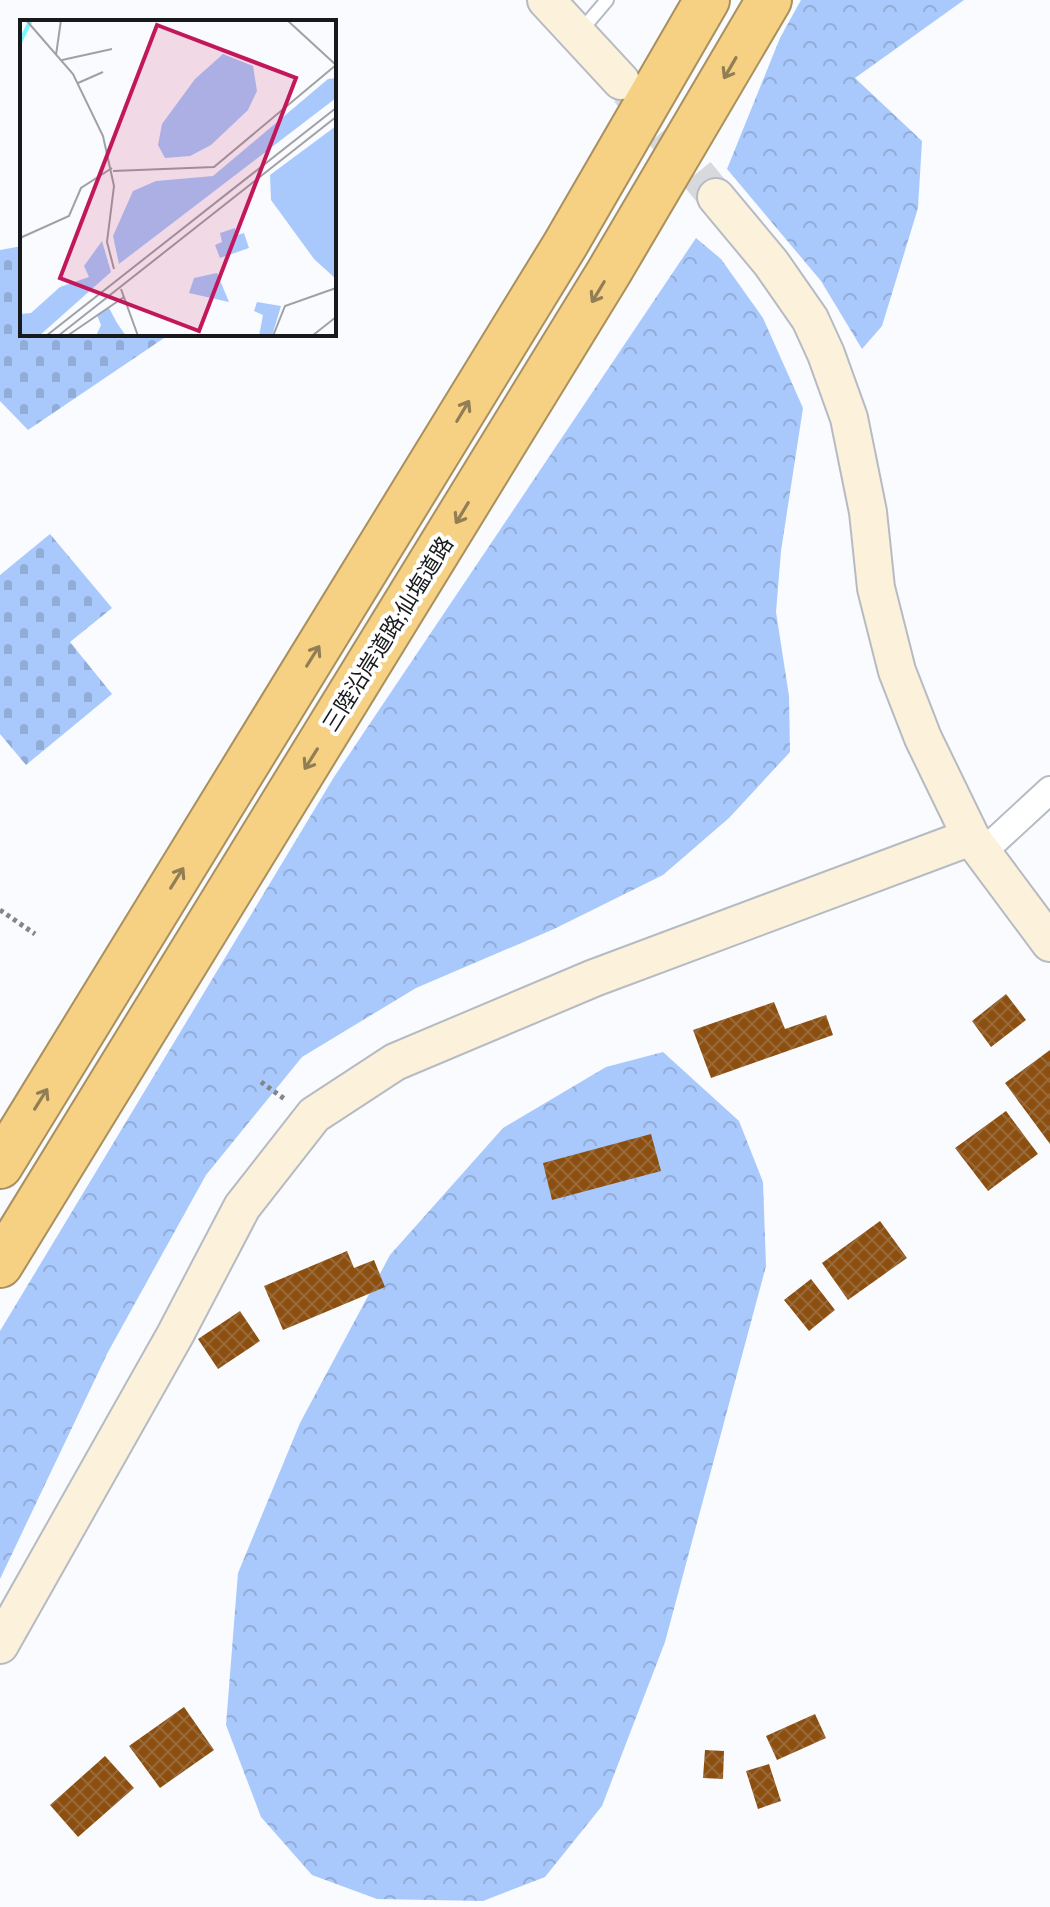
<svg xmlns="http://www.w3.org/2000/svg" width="1050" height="1907" font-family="Bitter,'Noto Sans JP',serif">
<defs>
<pattern id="forest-crowns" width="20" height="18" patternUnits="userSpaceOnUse" patternTransform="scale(2)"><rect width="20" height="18" fill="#a9c9fc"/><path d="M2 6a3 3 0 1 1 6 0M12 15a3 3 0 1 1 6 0" fill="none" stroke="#91acd7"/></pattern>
<pattern id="cemetery-stones" width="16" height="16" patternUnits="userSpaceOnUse" patternTransform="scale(2)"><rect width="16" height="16" fill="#a9c9fc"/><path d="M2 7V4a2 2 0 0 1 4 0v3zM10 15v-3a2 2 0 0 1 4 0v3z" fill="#91acd7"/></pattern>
<pattern id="building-cross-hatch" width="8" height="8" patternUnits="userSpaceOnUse" patternTransform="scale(2)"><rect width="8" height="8" fill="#8c4f0f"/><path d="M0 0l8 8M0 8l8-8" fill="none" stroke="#986a3a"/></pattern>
</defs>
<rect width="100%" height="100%" fill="#f9fbfe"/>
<path fill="url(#forest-crowns)" d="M801,0H964L855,78L922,141L918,208L882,326L862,349L821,281L727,169L780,38Z
M696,238L721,259L763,318L803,408L781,551L776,612L789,696L790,752L729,818L663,875L554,929L416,988L302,1057L206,1175L108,1352L0,1579V1331L334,777Z
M663,1052L739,1121L763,1182L766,1266L665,1642L602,1806L545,1877L483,1901L377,1899L312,1875L261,1817L226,1725L238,1573L300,1423L390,1255L503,1128L606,1067Z"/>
<path fill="url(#cemetery-stones)" d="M22,246V334H170L28,430L0,401V250Z
M50,534L112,608L70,642L112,694L26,765L0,734V575Z"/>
<path fill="url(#building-cross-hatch)" d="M1006,994L1026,1020L991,1047L972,1021Z
M774,1002L785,1029L826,1015L833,1035L711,1078L693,1030Z
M1050,1050V1144L1005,1083Z
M1006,1111L1038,1154L988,1191L955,1148Z
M651,1134L661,1171L552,1200L543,1163Z
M880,1221L907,1258L848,1300L822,1263Z
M347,1251L354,1268L374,1260L385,1287L283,1330L264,1286Z
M811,1279L835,1310L809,1331L784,1300Z
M240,1311L260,1341L218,1369L198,1339Z
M184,1707L214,1750L160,1788L129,1746Z
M815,1714L826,1738L777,1760L766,1736Z
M705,1750L724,1751L723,1779L703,1778Z
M105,1756L134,1788L78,1837L50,1805Z
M769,1764L781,1801L758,1809L746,1771Z"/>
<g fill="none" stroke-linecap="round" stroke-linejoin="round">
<path stroke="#d7d9dc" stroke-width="36" stroke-dasharray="36 18" stroke-linecap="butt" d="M628,90L716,197"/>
<defs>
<path id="lane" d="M579,33L607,0"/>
<path id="street" d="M984,851L1050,790"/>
<path id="secondary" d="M546,0L621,81
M716,197L771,263L810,319L826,354L849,418L868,512L876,588L897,671L923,738L971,837L1050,943
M0,1645L175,1335L242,1207L314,1115L395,1062L594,978L971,837"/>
<path id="highway" d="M0,1166L565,245L707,0
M0,1265L609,272L769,0"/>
</defs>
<use href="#lane" stroke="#b6bbc3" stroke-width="16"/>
<use href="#street" stroke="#b6bbc3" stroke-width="30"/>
<use href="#secondary" stroke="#b6bbc3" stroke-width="40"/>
<use href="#highway" stroke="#a8905f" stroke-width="48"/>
<path stroke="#838588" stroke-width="5" stroke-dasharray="4 4" stroke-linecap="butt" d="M0,910L35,934
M261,1082L286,1100"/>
<use href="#lane" stroke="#fff" stroke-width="12"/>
<use href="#street" stroke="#fff" stroke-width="26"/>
<use href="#secondary" stroke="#fcf1da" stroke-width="36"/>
<use href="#highway" stroke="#f6d083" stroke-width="44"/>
</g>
<defs><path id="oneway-shaft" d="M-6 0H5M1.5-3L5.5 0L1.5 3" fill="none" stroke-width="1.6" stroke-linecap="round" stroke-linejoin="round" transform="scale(2)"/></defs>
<g stroke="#927e55">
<use href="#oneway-shaft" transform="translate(730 68) rotate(120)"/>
<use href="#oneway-shaft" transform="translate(598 292) rotate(121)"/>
<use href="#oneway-shaft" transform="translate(463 411) rotate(-59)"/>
<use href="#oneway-shaft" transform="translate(462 513) rotate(121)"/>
<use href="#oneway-shaft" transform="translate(313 656) rotate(-58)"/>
<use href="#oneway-shaft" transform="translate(311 759) rotate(122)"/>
<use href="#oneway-shaft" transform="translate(177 878) rotate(-58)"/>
<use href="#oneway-shaft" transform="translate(41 1099) rotate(-58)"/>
</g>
<g text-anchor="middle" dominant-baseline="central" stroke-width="8" stroke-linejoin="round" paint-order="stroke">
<g font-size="22" fill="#18191c" stroke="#fff">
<text transform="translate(388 634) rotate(-58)">三陸沿岸道路;仙塩道路</text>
</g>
</g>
<g transform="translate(20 20)">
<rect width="316" height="316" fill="#f9fbfe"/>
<path d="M203,34L233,46L237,71L228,90L191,125L170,136L145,138L138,125L142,104L175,59ZM316,58V78L99,244L93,216L113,171L136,161L193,156L308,59ZM316,106V259L294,239L251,180L250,155ZM82,221L91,252L19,316H0V294L11,293L40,267L69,257L64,246ZM89,288L97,303L106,316H76L81,305L77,295Z" fill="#a9c9fc"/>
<path d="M215,208L217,215L224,213L229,228L200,238L195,225L202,222L200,213ZM197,253L209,282L169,273L174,258ZM237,282L261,286L252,316H239L243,295L234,291Z" fill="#a9c9fc"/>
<path fill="none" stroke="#7df5fc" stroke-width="4" d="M0,22L11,0"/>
<path fill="none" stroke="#9fa1a4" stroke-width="2" d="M6,0L53,54L83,116L94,166L87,222L94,249M267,0L316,45M36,35L41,0M42,40L92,29M58,63L83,52M93,151L194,147L316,45M0,218L49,196L61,168L92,148M101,269L118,316M26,316L316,88M38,316L316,97M47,316L104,277M253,316L265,286L316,268M292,316L316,297"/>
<path fill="#c2185b" fill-opacity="0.15" stroke="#c2185b" stroke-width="4" d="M137,5L276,58L179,311L40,258Z"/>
<rect width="316" height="316" fill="none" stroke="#18191c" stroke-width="4"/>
</g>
</svg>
